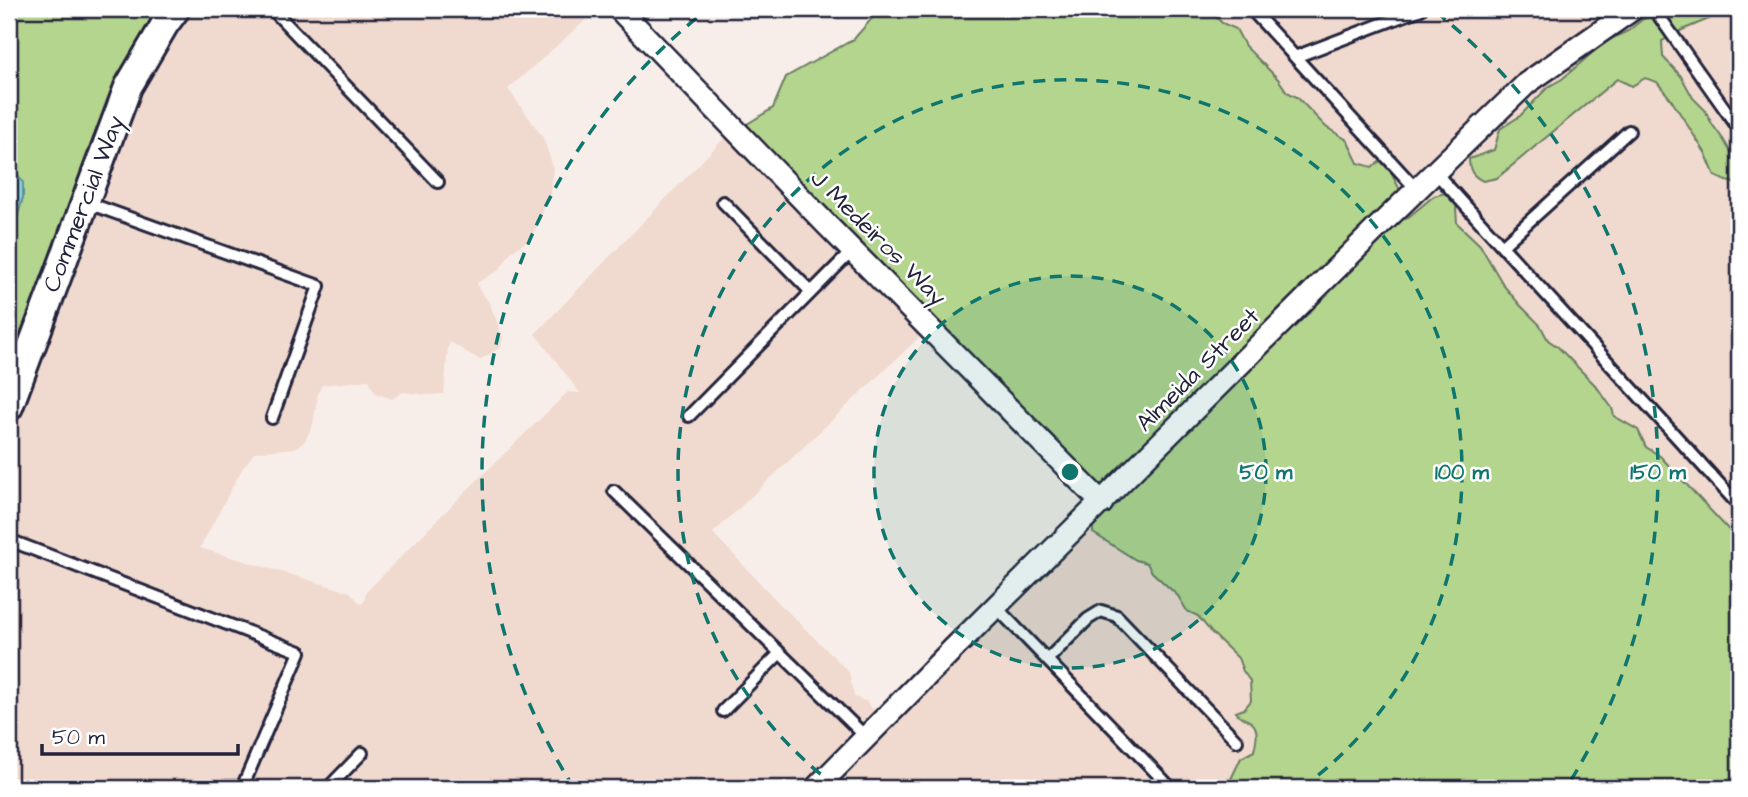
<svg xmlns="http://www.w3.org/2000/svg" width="1748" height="797" font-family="'Architects Daughter',sans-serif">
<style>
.built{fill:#f0d9ce}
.green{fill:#b4d58e;stroke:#6b7c64;stroke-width:2}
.water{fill:#88dae0;stroke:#5f909e;stroke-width:2}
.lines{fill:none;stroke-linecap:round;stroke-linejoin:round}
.service-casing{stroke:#22223b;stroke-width:16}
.minor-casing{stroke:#22223b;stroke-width:26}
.tertiary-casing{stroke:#22223b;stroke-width:32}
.service{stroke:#fff;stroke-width:10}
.minor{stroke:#fff;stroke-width:21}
.tertiary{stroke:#fff;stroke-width:26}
.ring{fill:none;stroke:#0f766e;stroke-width:3.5;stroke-dasharray:12 9}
.labels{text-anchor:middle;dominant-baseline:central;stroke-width:5;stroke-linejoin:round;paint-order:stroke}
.street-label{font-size:24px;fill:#22223b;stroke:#fff}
.centre{fill:#0f766e;stroke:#fff;stroke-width:3.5}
.ring-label{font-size:21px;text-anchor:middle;font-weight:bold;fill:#0f766e;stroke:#fff;stroke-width:5;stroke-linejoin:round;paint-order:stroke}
</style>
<rect width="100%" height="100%" fill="#f8eee9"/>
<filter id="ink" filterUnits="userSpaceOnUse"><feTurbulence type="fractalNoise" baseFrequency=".0143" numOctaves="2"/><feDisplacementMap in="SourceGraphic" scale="14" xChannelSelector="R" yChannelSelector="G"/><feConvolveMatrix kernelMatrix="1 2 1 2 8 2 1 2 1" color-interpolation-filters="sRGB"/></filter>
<g filter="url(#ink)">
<path class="built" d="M174 9H598L508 89 543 137 553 167 551 194 546 201 541 218 530 239 511 252 499 270 477 283 479 289 490 304 503 338 501 347 480 360 450 342 448 347 444 394 428 395 403 392 392 399 375 393 369 380 322 385 318 393 313 425 304 442 295 448 255 452 242 469 200 548 350 592 361 604 364 602 366 592 467 490 568 392 580 393 535 334 734 128 930 327 713 533 778 602 849 672 854 697 866 701 876 713 1085 525 1093 527V533L1136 560 1147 563 1152 572 1178 596 1187 611 1198 616 1211 632 1238 658 1243 671 1250 681 1251 701 1244 709 1236 712 1238 716 1252 723 1257 732 1254 751 1241 758 1231 779 1220 788H9V402Z
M1209 9H1667L1643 19 1628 31 1605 42 1562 79 1548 87 1520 116 1500 129 1494 150 1469 159 1497 178 1617 79 1645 78 1657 82 1670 98 1706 154 1715 176 1726 181 1739 184V541L1660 456 1646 447 1638 430 1614 416 1612 408 1596 386 1558 347 1548 340 1540 325 1520 305 1504 286 1480 245 1457 223 1456 208 1434 196 1406 219H1398L1383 159 1372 167 1358 164 1347 140 1326 127 1297 97 1287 93 1278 79 1245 46 1236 29 1222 23Z
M1733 9H1739V166L1723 139 1712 124 1705 110 1693 98 1681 76 1663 58 1662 41 1682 30Z"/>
<path class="green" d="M9 9H174L9 402V257L16 221 23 197V183L12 168 9 166Z
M880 9H1208L1222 23 1236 29 1245 46 1278 79 1287 92 1297 97 1326 127 1347 140 1358 163 1372 167 1384 159 1404 198 1398 219H1406L1434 196 1445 193 1460 201 1456 208 1457 223 1480 245 1504 286 1520 305 1540 325 1548 340 1558 347 1596 386 1612 408 1614 416 1638 430 1646 447 1660 456 1739 541V788H1220L1231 779 1241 758 1254 751C1256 741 1260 729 1251 722 1245 718 1240 718 1236 712L1244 709 1251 701 1250 681 1243 671 1238 658 1211 632 1198 616 1187 611 1178 596 1152 572 1147 563 1136 560 1093 533V527L1085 525 1096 505 736 131 773 108 786 77 854 39Z
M1667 9H1733L1682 30 1662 41 1663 57 1681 76 1693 98 1705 110 1712 124 1723 139 1739 166V184L1726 181 1715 176 1706 154 1670 98 1657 82 1645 78 1632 86 1617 79 1497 178 1483 181C1473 176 1469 171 1469 159L1494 150 1500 129 1520 116 1548 87 1562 79 1605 42 1628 31 1643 19Z"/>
<path class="water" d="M9 166 12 167 23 183V197L16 221 9 257Z"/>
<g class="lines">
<defs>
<path id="service" d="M272 9 438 182
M1251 9 1295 57
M1654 9 1739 129
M1435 172 1502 246 1629 131
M1417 190 1295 57 1421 9
M85 202 319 286 272 418
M723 202 811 292
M1502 246 1735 501 1739 504
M689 416 853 250
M614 491 866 737
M9 540 300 652 242 788
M996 607 1171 788
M1047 660 1088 619 1101 611 1117 616 1237 741
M723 711 780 653
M328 788 362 753"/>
<path id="minor" d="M619 9 826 224 1102 503
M816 788 953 649 1379 226 1527 83 1633 9"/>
<path id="tertiary" d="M9 407 128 87 165 24 176 9"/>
</defs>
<use href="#service" class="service-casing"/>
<use href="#minor" class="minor-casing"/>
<use href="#tertiary" class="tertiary-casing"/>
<use href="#service" class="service"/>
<use href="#minor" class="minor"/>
<use href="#tertiary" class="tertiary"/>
</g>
</g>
<circle cx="1070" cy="472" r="196" fill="#0f766e" fill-opacity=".12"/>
<g class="ring">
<circle cx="1070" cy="472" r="196"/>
<path d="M837 787A392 392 0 1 1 1303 787"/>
<path d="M574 788A588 588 0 0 1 704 12M1436 12A588 588 0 0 1 1566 788"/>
</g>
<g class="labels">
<g class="street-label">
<text transform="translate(84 204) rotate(-69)">Commercial Way</text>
<text transform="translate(878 238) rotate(45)">J Medeiros Way</text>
<text transform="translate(1198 370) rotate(-45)">Almeida Street</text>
</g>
</g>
<circle cx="1070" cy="472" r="10" class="centre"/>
<g class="ring-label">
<text x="1266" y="479">50 m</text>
<text x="1462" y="479">100 m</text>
<text x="1658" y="479">150 m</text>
</g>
<rect width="1748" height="797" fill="none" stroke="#fff" stroke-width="35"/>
<rect x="18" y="18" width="1713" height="762" fill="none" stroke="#22223b" stroke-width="2.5" filter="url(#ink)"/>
<path d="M42 744v10h196v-10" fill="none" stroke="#22223b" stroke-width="3.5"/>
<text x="52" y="744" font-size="21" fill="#22223b" stroke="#ffffff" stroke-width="5" paint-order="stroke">50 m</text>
</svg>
